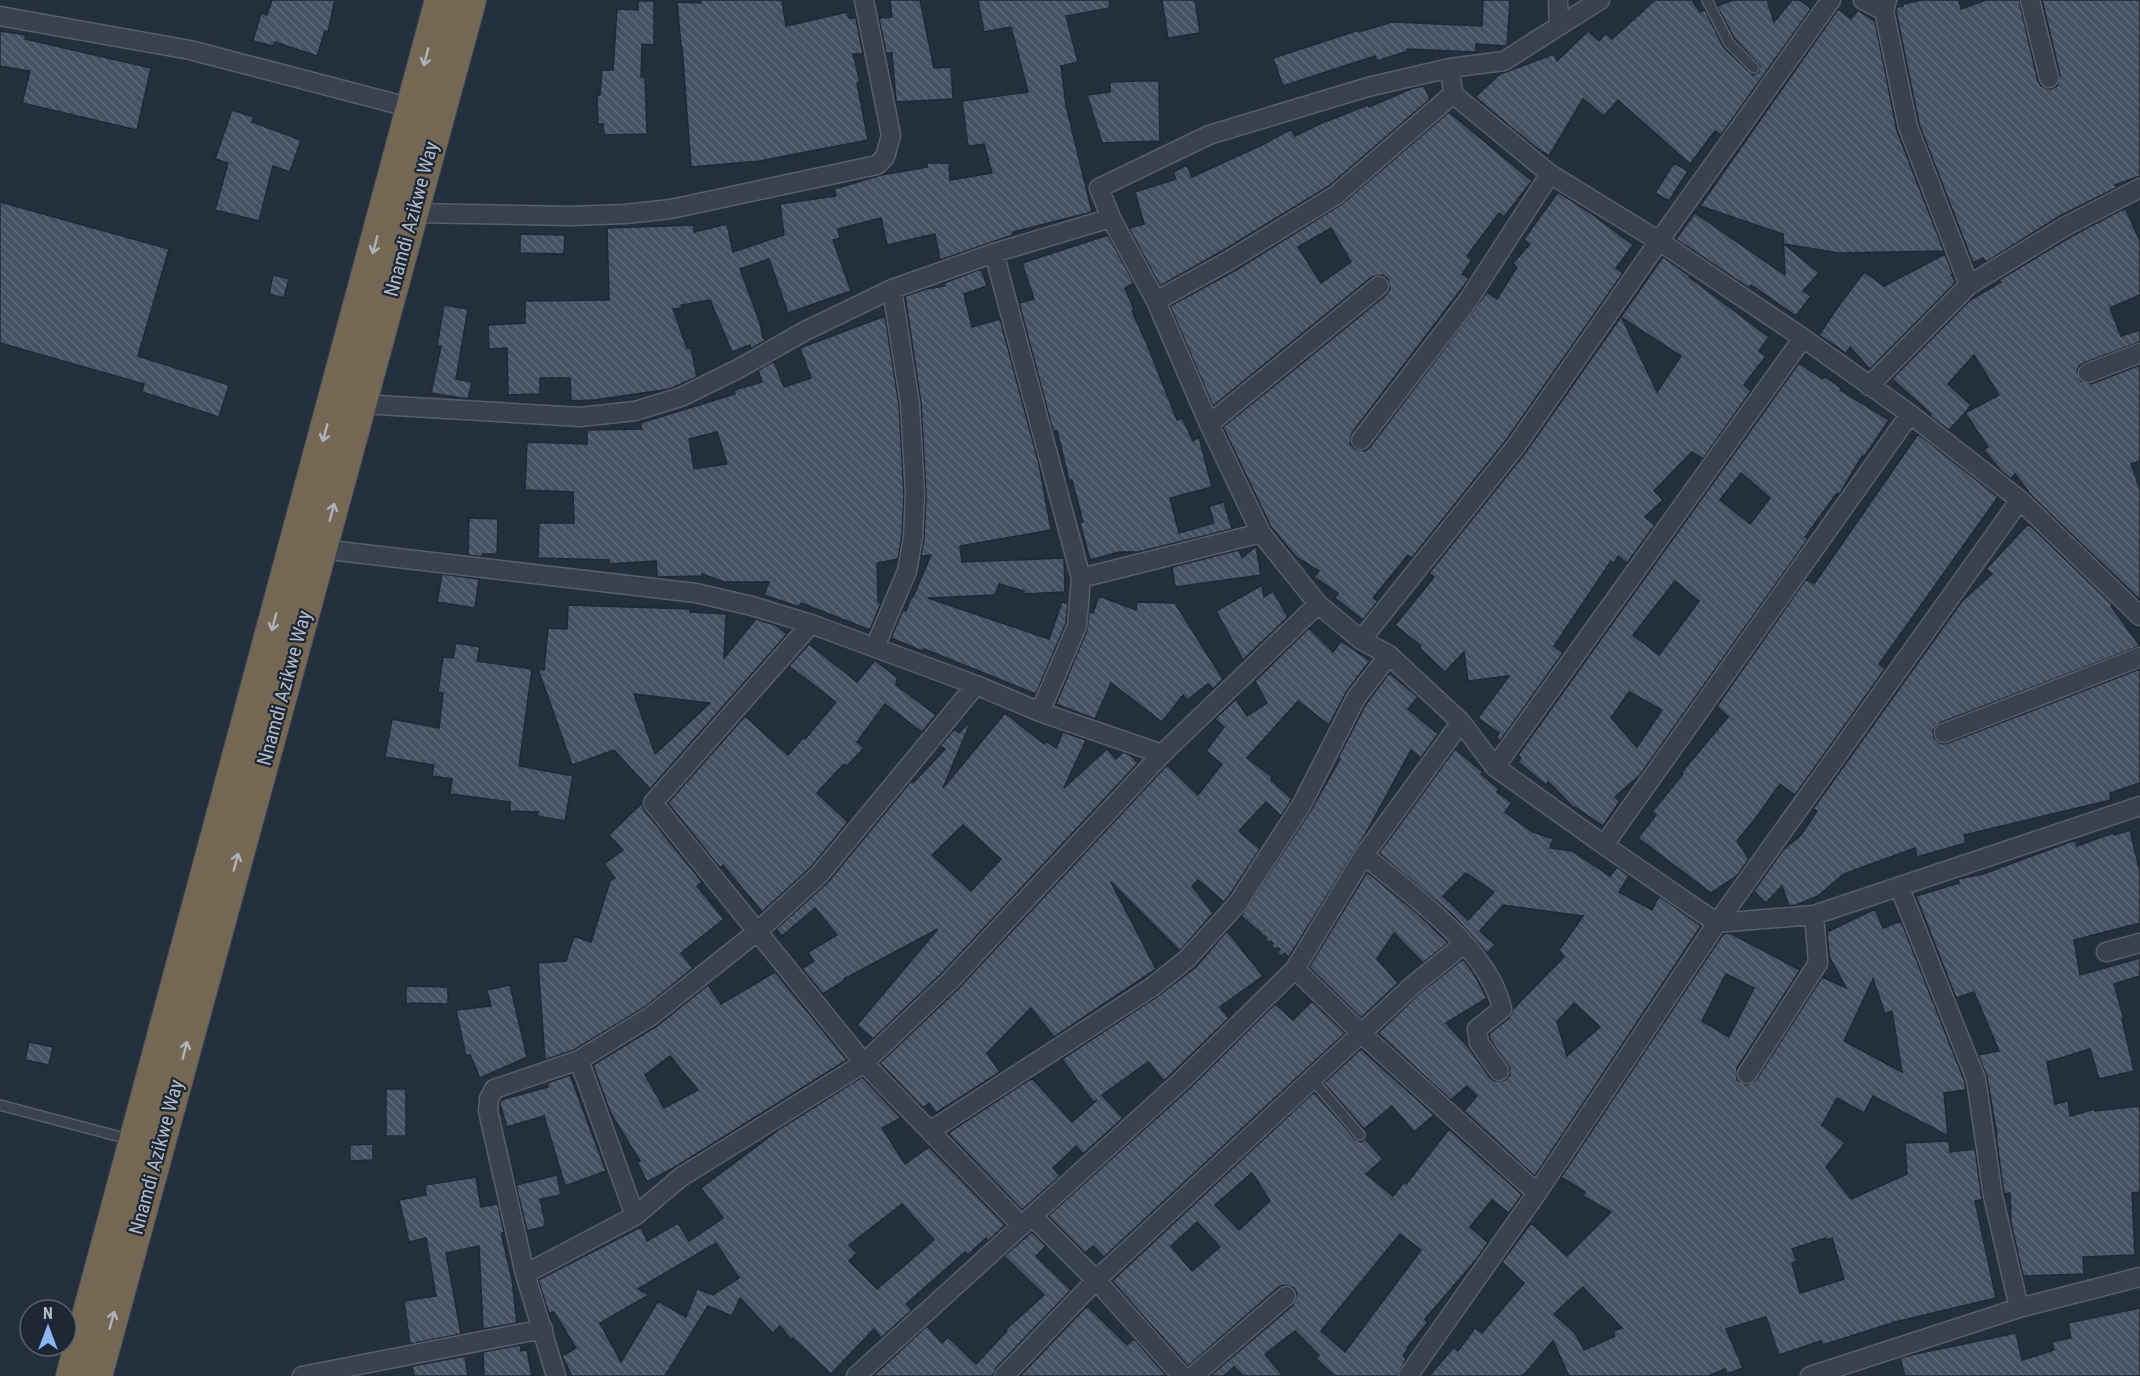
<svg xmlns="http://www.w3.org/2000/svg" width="2140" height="1376" font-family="'Roboto Condensed',sans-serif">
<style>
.building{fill:url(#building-back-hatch);stroke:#1f2835;stroke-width:1.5;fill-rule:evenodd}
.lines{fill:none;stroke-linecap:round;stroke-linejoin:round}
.lane-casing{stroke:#565f6c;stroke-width:12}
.street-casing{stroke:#565f6c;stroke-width:21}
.highway-casing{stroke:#434c59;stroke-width:34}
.path{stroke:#44595c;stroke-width:4;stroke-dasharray:4.5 4.5;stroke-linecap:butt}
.lane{stroke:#38414e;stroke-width:9}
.street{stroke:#38414e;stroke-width:18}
.highway{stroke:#746855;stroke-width:32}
.oneway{stroke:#aeb4bd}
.labels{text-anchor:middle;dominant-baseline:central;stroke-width:4.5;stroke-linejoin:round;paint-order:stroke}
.street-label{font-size:20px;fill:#b4bcc9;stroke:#1d2633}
</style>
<defs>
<pattern id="building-back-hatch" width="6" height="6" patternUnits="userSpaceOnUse" patternTransform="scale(1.5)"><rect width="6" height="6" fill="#455162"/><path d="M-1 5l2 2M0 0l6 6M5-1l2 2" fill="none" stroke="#5d6877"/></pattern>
</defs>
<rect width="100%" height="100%" fill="#242f3e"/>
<path class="building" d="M272 0H335L328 32 325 31 317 56 275 42 273 46 253 41 261 13 267 15Z
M701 0H782L786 26 847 12 849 18H856L863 54H853L860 82 857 83 868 140 760 161 691 167 682 47 681 46 677 2 701 3Z
M890 0H920L934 68 951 67 953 99 896 102 892 53H886L879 18 892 17Z
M978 0H1109L1110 8 1066 16 1078 62 1061 66 1066 105 1092 212 1013 232V235L940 260 935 234 887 245 881 218 838 229 840 238 833 240 851 291 788 313 769 259 740 269 760 323 763 338 766 340 751 349 750 345 732 352 710 300 681 305 682 308 673 309 687 348H691L697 377 670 389 594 400 571 401 570 378H540V394L508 395 507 348 489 349 488 325 525 323V301L609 300 607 228 694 225V232L727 224 733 252 784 235 780 204 836 196 834 189 881 175 927 167V163H949L950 180 992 173 984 144 968 146 962 101 1028 92 1011 27 984 32Z
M1162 0H1195L1200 33 1168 38Z
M1483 0H1510L1507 46 1476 44V52L1407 49 1408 51 1377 61 1375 56 1283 86 1273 58 1359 30V32L1392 22 1482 26Z
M1655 0H1692L1700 12 1705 10 1724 48 1753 75 1759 72 1760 66 1735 39 1717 6 1733 0H1767L1774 22 1792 0H1800L1811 9 1721 135 1715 131 1690 164 1618 100 1604 116 1583 99 1549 156 1535 147 1475 97 1500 74 1554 54 1557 61 1588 31 1599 41 1606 33 1612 39Z
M1922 0H1959L1961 9 1986 0H2019L2038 81 2041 86 2051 89 2057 86 2060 75 2042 0H2140V176L2115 185 2116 188 2060 216 1986 262 1983 258 1973 263 1919 124 1896 11 1897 7 1903 6V4Z
M638 1H654V45L642 44 641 77H645L647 134 604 135 603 124H598L597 96 600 95 602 70H613L617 9 638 10Z
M1838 9 1851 19 1858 10 1875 21 1897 131 1944 251 1839 253 1784 244 1819 273 1803 291 1811 296 1796 316 1751 285 1749 288 1676 239 1695 213 1785 275 1783 234 1700 206Z
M0 31 26 35 25 39 151 68 137 130 22 103 30 71 0 66Z
M1137 81H1159L1160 141 1102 143 1087 95 1110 92V82Z
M1424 86 1430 99 1329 186 1224 250 1160 286 1129 228 1144 224 1135 192 1176 179 1173 172 1187 165 1192 177 1266 143 1291 129 1295 136 1328 120V121L1368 105 1369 107 1413 88Z
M232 110 254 117 252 122 301 140 290 172 273 166 259 221 215 210 228 163 215 159Z
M1449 112 1532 181 1504 217 1499 213 1467 256 1472 260 1462 274 1469 279 1352 433 1350 444 1355 449 1365 451 1370 447 1487 292 1497 299 1517 267 1513 263 1530 244 1524 239 1558 192 1589 212 1633 245 1616 268 1623 273 1507 439 1412 558 1408 555 1373 598 1378 601 1363 620 1335 598 1338 593 1314 577 1319 571 1296 557 1271 527 1223 427 1386 295 1390 289 1388 279 1382 275 1372 277 1213 406 1170 306 1236 270 1342 204ZM1331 228 1351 262 1321 283 1298 247Z
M1674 163 1688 171 1669 201 1655 193Z
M0 202 169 249 138 356 229 385 219 417 142 392 144 384 0 343Z
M2125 208 2140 241V295L2110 308 2121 336 2140 330V342L2084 363 2079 366 2077 372 2081 381 2091 384 2140 365V461L2131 464 2140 489V600L2031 495 2015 474 2011 479 2001 471 1984 450 1988 447 1965 413 1949 430 1930 416 1931 414 1892 379 1970 300 2001 282 1999 280 2072 236ZM1974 355 1999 395 1965 413 1971 405 1948 384Z
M520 234 565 235 564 254 520 253Z
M1108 235 1134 283 1125 288 1134 310 1132 311 1147 344 1177 420 1182 418 1193 441 1199 437 1212 487 1170 498 1179 533 1214 523 1209 506 1224 502 1232 529 1138 552H1119L1090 560 1080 523 1083 522 1072 480H1069L1057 431H1053L1019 303 1034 299 1022 263Z
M1945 254 1953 274 1951 275 1956 282 1870 369 1850 347 1846 353 1819 335 1835 311 1864 272 1884 286Z
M1663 257 1690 276 1689 277 1769 337 1759 351 1766 356 1744 385 1751 391 1703 459 1692 452 1654 491 1663 500 1645 517 1655 525 1627 563 1618 556 1614 563 1611 561 1554 646 1563 653 1500 741 1496 738 1499 733 1478 718 1509 676 1468 681 1464 652 1445 672 1420 648 1421 646 1395 625 1434 577 1429 573 1525 453ZM1622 318 1681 356 1657 392Z
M981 269 987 286 964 294 972 327 1000 319 1039 464 1051 530 960 546 962 562 1064 558 1065 592 1024 594V591L999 584 995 595 928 598 1049 639 1062 602 1068 604 1066 623 1036 694 924 649 922 651 891 638 903 610 906 611 911 597H913L931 555 921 556 924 538 926 495 921 403 905 296 926 289 945 286 944 283Z
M273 275 289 279 284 298 269 294Z
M444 305 468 309 456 379 472 382 468 399 431 393 441 346H437Z
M885 316 899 405 904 494 902 536 898 559 877 563 878 602 881 603 870 630 801 603 799 607 764 595 769 582H724L702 574 701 576 657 577 656 561 609 564V560L538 558 539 523H574L573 492 525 490 527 442 587 444V430L642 429 640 423 735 394 734 390 762 382 758 370 774 361 784 387 811 378 800 348ZM717 432 727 464 694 469 689 439Z
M1799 363 1822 379 1824 376 1841 388 1840 390 1889 420 1864 457 1862 456 1839 495 1837 493 1805 537 1808 539 1640 775 1615 797 1620 801 1603 826 1575 807 1574 808 1548 782 1546 785 1518 762 1521 758 1518 755ZM1741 473 1770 498 1750 524 1720 500ZM1675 581 1699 601 1659 655 1633 635ZM1629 692 1662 710 1637 747 1611 718Z
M1918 434 1998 497 1879 664 1885 669 1795 795 1780 784 1755 819 1737 841 1749 859 1737 876 1711 893 1638 838 1656 815 1652 812 1683 774 1681 773 1728 717 1717 706 1806 579 1814 584Z
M469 518 498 519 497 554H482V557L468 555Z
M2028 524 2113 605 2111 606 2140 646 1940 723 1933 731 1934 738 1942 744 1948 743 2140 669V783L2110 793 2111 800 1964 835 1966 843 1917 857 1915 848 1844 874 1818 896 1796 905 1789 906 1782 886 1766 903 1754 891 1782 851 1801 835 1817 811 1813 809 1962 601 1992 574 1986 569Z
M1256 546 1261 575 1175 587 1172 567 1239 550 1242 558Z
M442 574 479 579 475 608 437 602Z
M1262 585 1264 597 1273 591 1288 617 1243 660 1216 611Z
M1099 596 1136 610 1137 602 1175 603 1223 679 1213 689 1208 684 1187 700 1183 695 1162 722 1111 683 1095 719 1056 704 1087 630 1089 612 1093 613Z
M568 605 690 609V612L726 614 724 658 756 619 775 625 787 634 650 789 614 750 572 765 538 669 544 670 548 628 567 629ZM634 694 710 703 655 754Z
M1309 628 1333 652 1341 641 1370 661 1347 691 1329 725 1298 701 1247 758 1272 777 1271 780 1292 799 1281 816 1266 802 1239 831 1260 849 1229 896 1224 902 1198 880 1192 886 1213 913 1180 951 1111 882 1156 969 1054 1037 1031 1008 987 1053 1000 1072 936 1113 929 1103 923 1108 880 1063 958 989 1167 765 1198 795 1222 764 1206 751 1224 727 1215 719 1236 699 1247 716 1267 703 1255 681Z
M456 643 480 647 477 661 532 669 519 766 573 776 565 821 537 816 538 812 510 811V802L450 794 452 779 432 776 434 765 385 757 392 719 439 728 443 693 438 692 443 657 453 658Z
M809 644 857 682 875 660 897 678 896 685 936 715 922 732 885 704 857 742 864 748 847 766 844 764 817 793 848 822 811 867 762 912 723 865 720 868 668 803 745 716 788 755 803 738 805 739 836 702 789 666Z
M1389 673 1418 697 1408 709 1438 734 1421 758 1411 750 1366 833 1289 957 1241 916 1311 810 1340 759 1338 758 1366 704Z
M1005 713 1044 744 1046 741 1056 748 1063 732 1086 740 1064 788 1107 749 1116 759 1123 752 1131 755 1138 763 942 973 873 1039 857 1025 938 929 844 979 845 980 823 994 802 969 814 961 808 952 837 935 815 908 782 936 776 929 828 882 907 786 911 781 913 783 945 749 940 746 954 729 959 733 967 724 969 726 943 788ZM963 825 1001 859 971 891 932 855Z
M1455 749 1483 772 1481 774 1499 789 1497 792 1512 803 1505 812 1531 831 1553 839 1550 848 1572 851 1610 876 1617 867 1629 876 1619 892 1652 910 1659 896 1701 926 1535 1176 1464 1111 1477 1096 1467 1086 1451 1100 1378 1033 1419 994 1463 959 1472 971 1487 998 1446 1023 1469 1048 1490 1078 1495 1081 1505 1080 1509 1076 1510 1069 1490 1039 1489 1034 1509 1018 1513 1009 1564 957 1559 950 1583 916 1503 905 1480 931 1495 945 1487 953 1453 915 1379 853ZM1466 873 1494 892 1468 920 1443 896ZM1574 1003 1600 1027 1567 1056 1557 1022Z
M642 803 644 810 702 882 697 886 724 919 681 953 693 968 645 1007 574 1050 545 1060 538 963 566 961 574 936 591 942 610 881 615 878 604 864 623 850 609 835Z
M2130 830 2140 872V923L2074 940 2080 975 2140 958V976L2114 984 2124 1019H2122L2134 1071 2099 1079 2090 1049 2047 1062 2055 1104 2068 1101 2070 1116 2095 1109V1111L2140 1106V1192L2132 1193 2135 1255 2083 1257 2084 1274 2023 1276 2011 1223 2010 1193 2004 1194 1996 1135H1997L1987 1077 1978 1055 1999 1051 1974 992 1956 998 1916 896 1959 883 1958 879 1983 874 2075 840 2077 846 2113 833 2114 835Z
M1367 872 1417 913 1448 943 1423 963 1394 933 1377 959 1398 983 1361 1018 1309 967Z
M1875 909 1883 928 1901 921 1965 1082 1966 1090 1944 1093 1948 1136 1873 1096 1864 1113 1837 1098 1822 1125 1845 1143 1826 1167 1851 1199 1907 1174 1905 1143 1949 1141 1950 1152 1975 1149 1982 1200 1975 1201 1996 1298 1895 1322 1823 1345 1821 1341 1779 1355 1766 1317 1726 1329 1743 1368 1727 1374 1725 1369 1708 1376H1569L1553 1341 1523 1376H1429L1454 1347 1458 1351 1475 1328 1482 1333 1524 1283 1502 1262 1531 1223 1567 1256 1611 1212 1583 1196 1585 1192 1561 1177 1723 934 1730 933 1800 970 1737 1068V1080L1747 1085 1756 1080 1822 977 1846 988 1829 956 1827 932ZM1726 974 1754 988 1729 1037 1702 1021ZM1873 979 1885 1014 1892 1011 1902 1072 1844 1041ZM1826 1238 1827 1240 1832 1238 1844 1279 1800 1293 1792 1263 1797 1261 1792 1249ZM1583 1287 1622 1328 1613 1331 1615 1336 1584 1350 1575 1333 1554 1314Z
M1227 931 1263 976 1220 1007 1229 1018 1164 1081 1148 1062 1102 1095 1123 1118 1083 1154 1076 1146 1053 1168 1060 1176 1022 1210 948 1133 1032 1078 1072 1122 1097 1100 1093 1102 1062 1059 1158 996 1196 967Z
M775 972 847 1060 677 1166 647 1182 637 1162 640 1161 610 1112 593 1065 657 1026 708 985 721 1004ZM670 1056 698 1090 664 1108 645 1075Z
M510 985 527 1057 480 1078 470 1055 466 1056 456 1010 491 1006 487 990Z
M406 986 448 987V1004L406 1003Z
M1312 1001 1345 1033 1104 1257 1093 1246 1085 1253 1048 1216 1191 1087 1275 1004 1293 1020Z
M29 1042 53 1047 49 1065 25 1060Z
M1361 1049 1434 1115 1414 1132 1392 1106 1364 1129 1324 1083Z
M570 1075 606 1171 565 1186 544 1116 507 1127 500 1104 501 1100 548 1087 547 1083Z
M862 1077 901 1118 882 1128 905 1164 929 1147 1005 1225 988 1241 986 1238 968 1255 965 1252 906 1304 912 1310 881 1338 874 1329 831 1374 793 1338 791 1340 780 1326 773 1333 740 1298 732 1316 708 1306 665 1376H572L562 1356 576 1348 554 1312 549 1314 538 1280 641 1227 647 1241 678 1223 689 1241 723 1218 701 1188 781 1128ZM902 1204 934 1240 877 1289 849 1261 857 1253 849 1245ZM716 1243 739 1278 713 1295 697 1289 686 1317 658 1301 621 1362 600 1323 649 1295 638 1289Z
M386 1089H406V1136H386Z
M1314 1092 1355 1139 1361 1142 1365 1139 1383 1159 1366 1174 1393 1196 1404 1182 1406 1184 1449 1129 1522 1195 1509 1213 1492 1200 1470 1227 1488 1243 1476 1260 1425 1319 1428 1322 1407 1348 1408 1349 1403 1356 1406 1359 1397 1376H1335L1316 1359 1319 1355 1295 1331 1265 1354 1283 1376H1243L1234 1367 1224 1376H1210L1293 1305 1297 1294 1294 1288 1284 1285 1279 1287 1188 1366 1112 1281ZM1252 1173 1270 1201 1239 1230 1215 1205ZM1197 1222 1220 1247 1192 1271 1171 1246ZM1400 1234 1421 1250 1345 1352 1321 1331Z
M373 1144V1160L350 1161V1145Z
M557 1175 561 1195 540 1199 546 1226 527 1231 516 1185Z
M476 1177 481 1207 498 1204 504 1232 502 1233V1237L512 1279 517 1323 483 1329 479 1246 446 1253 461 1334 410 1344 404 1301 436 1296 426 1238 409 1242 399 1200 426 1195 425 1185Z
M1032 1232 1046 1246 1036 1256 1071 1290 996 1368 993 1376H873L927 1326 942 1343 948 1337 976 1364 1007 1331 1005 1330 1044 1295 1004 1256Z
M1087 1306 1127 1345 1134 1339 1167 1376H1020Z
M2140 1308V1376H1905L1900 1358 1911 1355 2016 1333 2022 1360 2054 1350 2052 1342 2071 1338 2068 1323Z
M520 1345 521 1351 527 1350 532 1376H484L483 1352Z
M465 1356 468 1376H414L412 1366Z"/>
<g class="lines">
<defs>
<path id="lane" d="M1707 0 1729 43 1754 68
M1312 1079 1360 1135
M0 1105 132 1140"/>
<path id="street" d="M1558 0 1559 26
M1600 0 1504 61 1450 68 1368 87 1209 135 1099 188 1111 218 1156 301 1209 424 1261 533 1318 604 1361 640 1389 655 1461 722 1495 767 1604 845 1717 923 1814 915 2140 806
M1863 0 1884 11
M1887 0 1884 11 1908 127 1969 285
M2030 0 2049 78
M0 16 190 50 412 108
M1450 68 1453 94 1550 174 1659 241 1803 338 1910 414 2020 500 2140 616
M405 211 413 213 571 216 625 214 671 209 877 165 885 157 891 135 864 0
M994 253 1081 578 1077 626 1040 712
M1156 301 1230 260 1336 195 1453 94
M2088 373 2140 353
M1869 386 1969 285 2066 226 2140 188
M361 404 580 417 635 411 681 397 738 369 805 331 892 289 994 253 1111 218
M1209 424 1379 286
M1361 440 1467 302 1550 174
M321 549 696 593 752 606 811 624 976 685 1040 712 1162 754
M1081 578 1261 533
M811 624 653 803 864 1063 1022 1226
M1361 640 1516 446 1659 241 1831 0
M875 647 907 571 913 537 915 494 910 404 892 289
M1944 733 2140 657
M1495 767 1803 338
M1604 845 1910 414
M1364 855C1409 893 1490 949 1502 1009L1477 1029 1479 1043 1499 1071
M1899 886 1976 1079 1993 1196 2019 1308
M2106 952 2140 943
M1295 969 1362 1034 1537 1193
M579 1060 635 1216
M1747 1074 1818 963 1814 915
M930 1131 1152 987 1187 959 1238 903 1256 875 1302 804 1356 698 1389 655
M1032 1216 1096 1280 1182 1376
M525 1274 635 1216 681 1177 864 1063 950 981 1162 754 1318 604
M302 1376 543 1329
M556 1376 525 1274 488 1111 489 1099 494 1089 579 1060 651 1016 758 931 819 875 976 685
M856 1376 1183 1079 1295 969 1364 855 1461 722
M1004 1376 1096 1280 1412 986 1464 944
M1193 1376 1286 1296
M1408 1376 1537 1193 1717 923 2020 500
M1810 1376 2019 1308 2140 1277"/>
<path id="highway" d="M72 1376 441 0
M96 1376 470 0"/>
</defs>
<use href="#lane" class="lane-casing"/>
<use href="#street" class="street-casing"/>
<use href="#highway" class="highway-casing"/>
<path class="path" d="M1250 917 1283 954"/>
<use href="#lane" class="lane"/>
<use href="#street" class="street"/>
<use href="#highway" class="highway"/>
</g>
<defs><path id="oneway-shaft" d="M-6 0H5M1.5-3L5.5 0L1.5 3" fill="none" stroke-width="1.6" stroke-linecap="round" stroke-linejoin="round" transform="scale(1.5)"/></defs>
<g class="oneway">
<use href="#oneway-shaft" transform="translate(426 57) rotate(105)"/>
<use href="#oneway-shaft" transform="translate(375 245) rotate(105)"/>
<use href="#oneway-shaft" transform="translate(325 433) rotate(105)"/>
<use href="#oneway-shaft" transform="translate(332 512) rotate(-75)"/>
<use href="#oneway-shaft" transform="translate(274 622) rotate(105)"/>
<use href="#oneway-shaft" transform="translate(236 862) rotate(-75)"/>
<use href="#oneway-shaft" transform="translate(185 1050) rotate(-75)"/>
<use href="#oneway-shaft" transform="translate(112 1320) rotate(-75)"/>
</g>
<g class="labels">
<g class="street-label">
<text transform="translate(411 219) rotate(-75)">Nnamdi Azikwe Way</text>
<text transform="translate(284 688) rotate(-75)">Nnamdi Azikwe Way</text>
<text transform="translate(156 1157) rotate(-75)">Nnamdi Azikwe Way</text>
</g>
</g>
<g transform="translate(48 1328)"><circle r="28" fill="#1d2633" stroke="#59626f" stroke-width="1.5"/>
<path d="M0-4.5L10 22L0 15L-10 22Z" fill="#8ab4f8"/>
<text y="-9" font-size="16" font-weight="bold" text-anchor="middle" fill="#b4bcc9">N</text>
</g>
</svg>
